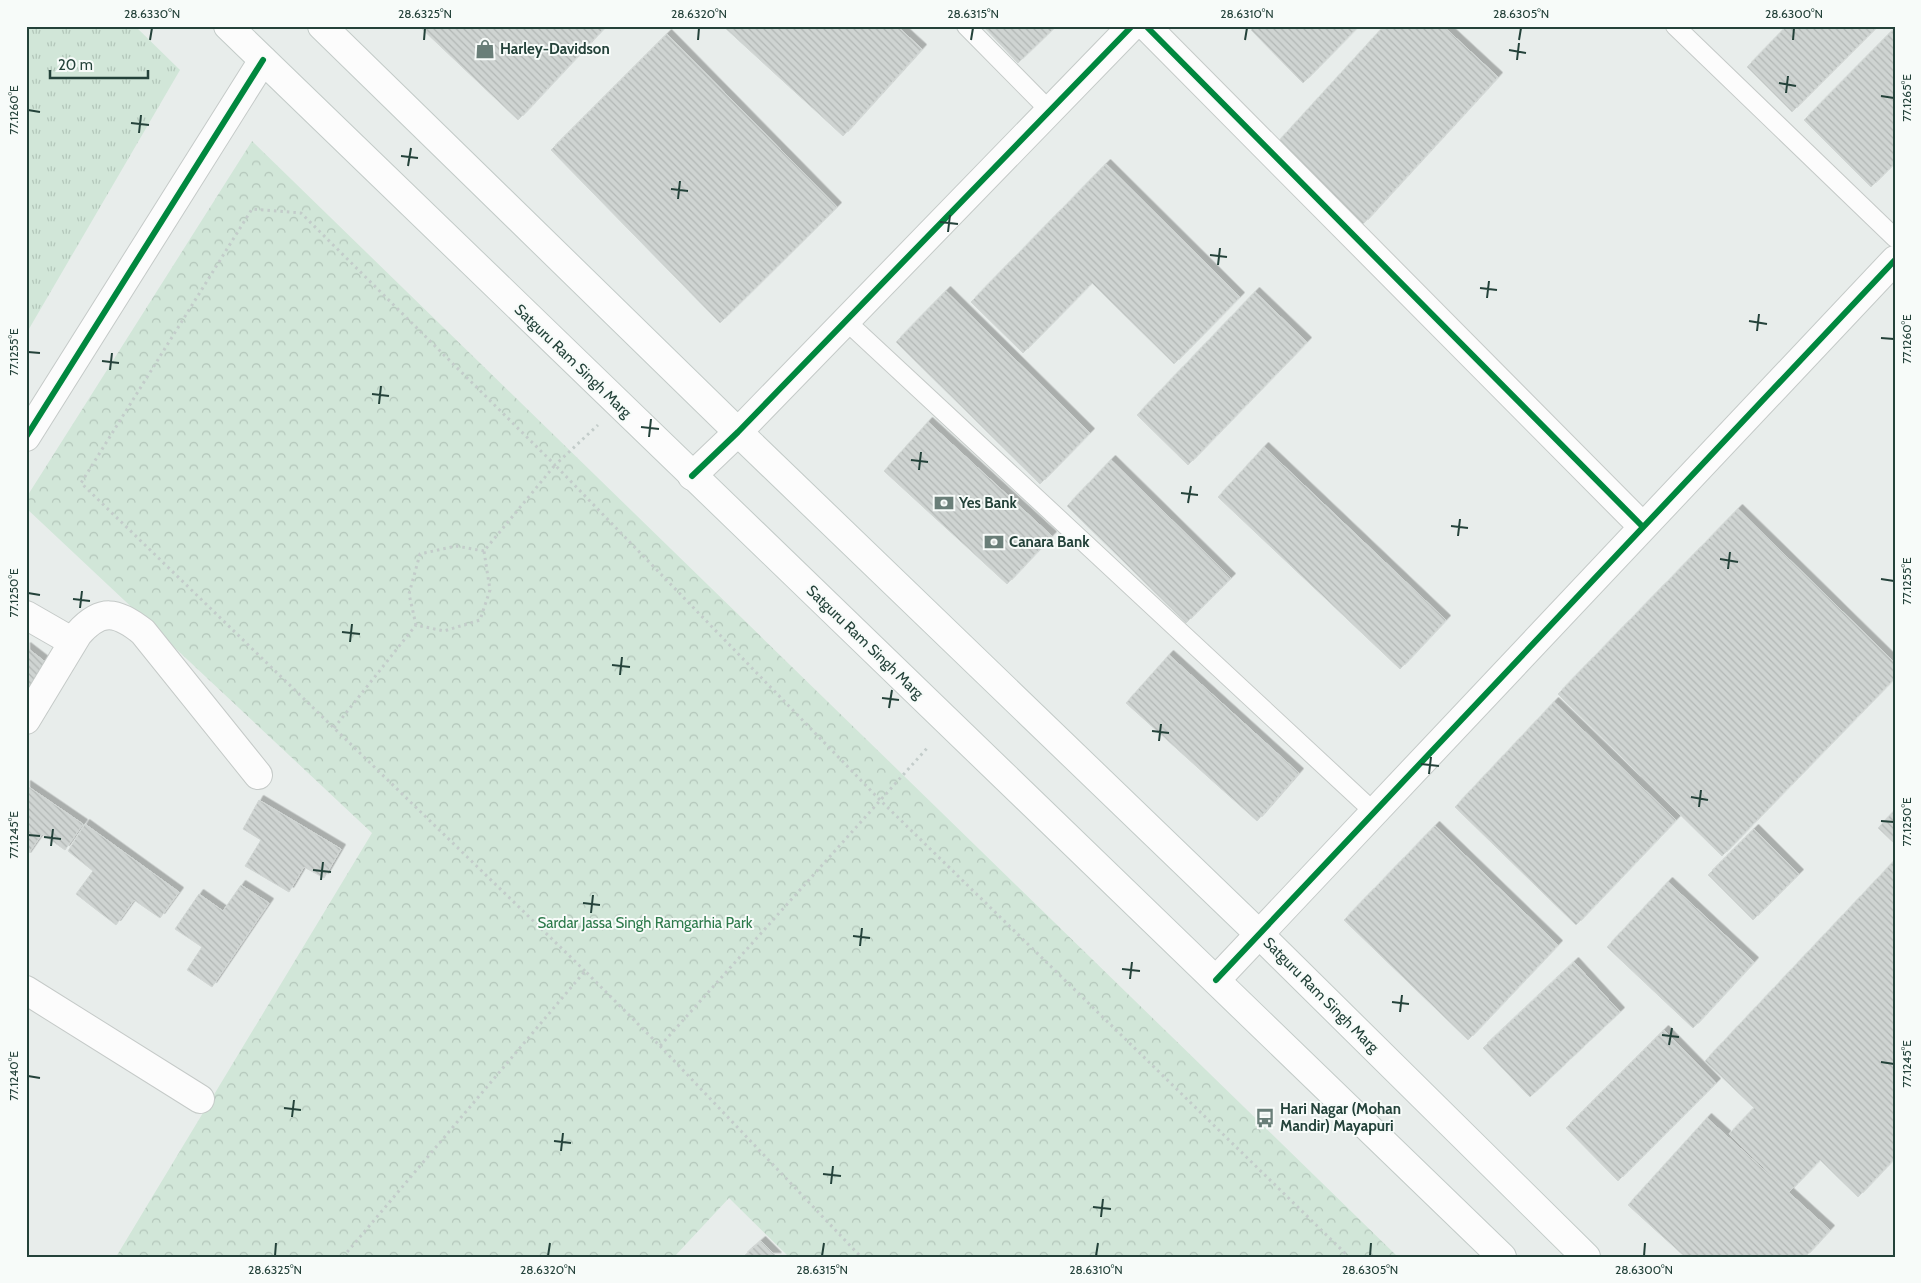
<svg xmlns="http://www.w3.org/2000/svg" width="1921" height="1283" font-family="Cabin,sans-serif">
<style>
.grass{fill:url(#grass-tufts)}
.forest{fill:url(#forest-crowns)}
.building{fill:url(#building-back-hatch);stroke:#d1d6d4;filter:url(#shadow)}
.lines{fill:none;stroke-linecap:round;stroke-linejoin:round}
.service-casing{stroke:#c5cac8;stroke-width:20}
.minor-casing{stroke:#c5cac8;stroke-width:30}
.secondary-casing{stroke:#c3cbc8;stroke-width:30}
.path{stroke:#c3ccca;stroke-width:3;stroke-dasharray:2.5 4;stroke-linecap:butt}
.service{stroke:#fcfcfc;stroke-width:18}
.minor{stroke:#fcfcfc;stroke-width:28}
.secondary{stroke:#fcfcfc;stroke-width:28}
.cycleway-casing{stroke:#f7fbf9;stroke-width:9}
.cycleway{stroke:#00873e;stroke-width:6}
.ticks{fill:none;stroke:#24423a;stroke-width:2}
.labels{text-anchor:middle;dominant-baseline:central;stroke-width:4;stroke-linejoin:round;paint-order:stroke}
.poi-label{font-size:15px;font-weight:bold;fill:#24423a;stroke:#f7fbf9;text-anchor:start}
.street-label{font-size:15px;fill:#24423a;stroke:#f7fbf9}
.park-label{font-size:15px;fill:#2d7a4b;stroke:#f7fbf9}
.neatline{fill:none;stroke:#24423a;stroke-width:2}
.ticks-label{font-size:12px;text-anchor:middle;fill:#24423a}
</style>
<defs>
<pattern id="grass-tufts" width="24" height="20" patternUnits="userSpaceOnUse" patternTransform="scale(1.25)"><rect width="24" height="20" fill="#d1e6d8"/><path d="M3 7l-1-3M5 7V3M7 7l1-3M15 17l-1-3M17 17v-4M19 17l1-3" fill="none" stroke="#b3c6ba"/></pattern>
<pattern id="forest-crowns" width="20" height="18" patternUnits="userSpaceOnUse" patternTransform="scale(1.25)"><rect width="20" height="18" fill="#d1e6d8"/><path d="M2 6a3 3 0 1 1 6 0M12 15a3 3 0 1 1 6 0" fill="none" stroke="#b3c6ba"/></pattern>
<pattern id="building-back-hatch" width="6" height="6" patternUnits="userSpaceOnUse" patternTransform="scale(1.25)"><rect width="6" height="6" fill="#cfd4d2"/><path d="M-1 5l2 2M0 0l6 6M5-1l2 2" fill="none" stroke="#b2b7b5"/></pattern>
<filter id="shadow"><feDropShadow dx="4.5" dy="-4.5" stdDeviation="0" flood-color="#0004"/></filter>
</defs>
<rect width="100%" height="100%" fill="#e8edeb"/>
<path class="grass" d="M26 26H135L180 70 26 334Z"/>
<path class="forest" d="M252 141 1398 1257H789L729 1198 674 1257H116L372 833 26 508V498Z"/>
<path class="building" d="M419 26H606L518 120Z
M723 26H897L922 49 843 136Z
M983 26H1056L1018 63Z
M1255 26H1359L1303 83 1251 30Z
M1384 26H1443L1498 77 1363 224 1276 144Z
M1787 26H1878L1792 112 1747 67Z
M1895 28V163L1871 187 1804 120Z
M667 34 837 207 720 323 551 150Z
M1106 164 1240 297 1174 364 1092 283 1023 353 971 302Z
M946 291 1090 433 1040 484 896 342Z
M1255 292 1307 342 1188 465 1137 415Z
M928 422 1052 536 1007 584 884 471Z
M1264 447 1446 620 1400 669 1218 497Z
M1111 460 1231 578 1186 623 1067 506Z
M1738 509 1895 663V678L1722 856 1558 694Z
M26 647 48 664 29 689 26 686Z
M1169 655 1299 773 1257 821 1126 703Z
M1554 702 1676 820 1576 925 1455 807Z
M26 785 83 824 65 850 42 834 26 857Z
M259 800 341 849 324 878 304 867 289 892 245 866 261 840 243 829Z
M1895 810V844L1878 828Z
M85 824 179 892 160 918 134 900 116 925 76 894 93 871 68 851Z
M1435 826 1558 945 1468 1040 1344 920Z
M1754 829 1799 874 1753 920 1708 875Z
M1895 860V1158L1858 1197 1820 1160 1789 1192 1729 1134 1754 1108 1705 1061Z
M1668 882 1754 962 1693 1028 1607 947Z
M241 885 269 903 212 987 187 970 202 947 175 929 199 894 223 911Z
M1574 962 1620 1012 1530 1097 1483 1048Z
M1664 1030 1716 1083 1618 1181 1566 1128Z
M1707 1118 1830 1230 1805 1257H1685L1628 1205Z
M761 1241 777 1257H743Z"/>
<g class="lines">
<defs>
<path id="service" d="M966 26 1050 111
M1675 26 1895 238
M846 321 1374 812"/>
<path id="minor" d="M1146 26 1643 527
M26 437 263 60
M692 476 738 432 1132 26
M26 615 73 642
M26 720 78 634C101 608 117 611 143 632L258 775
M1216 980 1895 260
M26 990 200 1099"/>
<path id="secondary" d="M228 26 1502 1257
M322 26 738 432 1259 934 1586 1257"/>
</defs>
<use href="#service" class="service-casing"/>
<use href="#minor" class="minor-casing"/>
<use href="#secondary" class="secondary-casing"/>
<path class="path" d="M484 551 456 546 420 554 409 594 416 625 444 631 480 620 490 590 484 551 555 465 880 800 1349 1257
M334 728 416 625
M585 971 81 483 252 209 301 213 555 465 598 425
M660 1046 861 1257
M343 1257 585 971 660 1046 929 746"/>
<use href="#service" class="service"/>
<use href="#minor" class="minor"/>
<use href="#secondary" class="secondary"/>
<defs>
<path id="cycleway" d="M1146 26 1643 527
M26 437 263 60
M692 476 738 432 1132 26
M1216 980 1895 260"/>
</defs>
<use href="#cycleway" class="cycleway-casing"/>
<use href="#cycleway" class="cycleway"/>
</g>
<path class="ticks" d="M150 40 152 28M424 40 425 28M698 40 699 28M971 40 973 28M1245 40 1247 28M1519 40 1521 28M1793 40 1794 28M1509 50 1526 53M1517 60 1519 43M1779 83 1796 86M1786 93 1788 76M1881 96 1894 98M28 110 40 112M131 123 149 125M139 133 141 115M401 156 418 158M408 166 411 148M671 189 688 191M678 199 680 181M940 222 958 224M948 232 950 215M1210 255 1227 257M1218 265 1220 248M1480 288 1497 290M1487 298 1489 281M1749 321 1767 324M1757 331 1759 314M1881 338 1894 339M28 352 40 353M102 361 119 363M110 370 112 353M372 394 389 396M379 404 381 386M641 427 659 429M649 437 651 419M911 460 928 462M919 470 921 452M1181 493 1198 495M1188 503 1191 486M1451 526 1468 528M1458 536 1460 519M1720 559 1738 562M1728 569 1730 552M1881 579 1894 581M28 593 40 595M73 599 90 601M80 608 82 591M342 632 360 634M350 642 352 624M612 665 630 667M620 675 622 657M882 698 899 700M889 708 892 690M1152 731 1169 733M1159 741 1161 724M1421 764 1439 766M1429 774 1431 757M1691 797 1708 800M1699 807 1701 790M1881 821 1894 822M28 835 40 836M44 837 61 839M51 846 53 829M313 870 331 872M321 880 323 862M583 903 600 905M591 913 593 895M853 936 870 938M860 946 862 928M1122 969 1140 971M1130 979 1132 962M1392 1002 1409 1004M1400 1012 1402 995M1662 1035 1679 1037M1669 1045 1672 1028M1881 1062 1894 1064M28 1076 40 1078M284 1108 301 1110M292 1117 294 1100M554 1141 571 1143M561 1151 563 1133M823 1174 841 1176M831 1184 833 1166M1093 1207 1111 1209M1101 1217 1103 1199M275 1256 276 1243M548 1256 550 1243M822 1256 824 1243M1096 1256 1098 1243M1370 1256 1371 1243M1644 1256 1645 1243"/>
<defs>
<symbol id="shop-bare" viewBox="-9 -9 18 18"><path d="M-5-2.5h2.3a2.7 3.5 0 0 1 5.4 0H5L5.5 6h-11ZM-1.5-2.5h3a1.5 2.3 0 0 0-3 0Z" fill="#697e78" stroke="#f7fbf9" stroke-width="2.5" paint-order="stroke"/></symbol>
<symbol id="bank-bare" viewBox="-9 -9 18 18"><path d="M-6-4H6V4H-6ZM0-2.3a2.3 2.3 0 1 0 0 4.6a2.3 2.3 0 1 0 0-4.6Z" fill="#697e78" stroke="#f7fbf9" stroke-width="2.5" paint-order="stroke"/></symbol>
<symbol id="bus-bare" viewBox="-9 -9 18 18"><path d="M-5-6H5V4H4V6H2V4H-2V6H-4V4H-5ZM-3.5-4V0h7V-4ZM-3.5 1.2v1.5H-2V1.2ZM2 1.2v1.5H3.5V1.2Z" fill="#697e78" stroke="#f7fbf9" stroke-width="2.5" paint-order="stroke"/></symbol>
</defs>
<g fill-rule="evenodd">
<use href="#shop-bare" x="471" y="35" width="28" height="28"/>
<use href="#bank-bare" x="930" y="489" width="28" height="28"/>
<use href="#bank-bare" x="980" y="528" width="28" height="28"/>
<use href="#bus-bare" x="1251" y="1104" width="28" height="28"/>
</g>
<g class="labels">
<g class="poi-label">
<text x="500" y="49">Harley-Davidson</text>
<text x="959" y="503">Yes Bank</text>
<text x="1009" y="542">Canara Bank</text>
<text x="1280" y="1109">Hari Nagar (Mohan<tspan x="1280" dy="17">Mandir) Mayapuri</tspan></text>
</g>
<g class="street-label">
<text transform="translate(573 361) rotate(44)">Satguru Ram Singh Marg</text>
<text transform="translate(865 642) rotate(44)">Satguru Ram Singh Marg</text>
<text transform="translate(1321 995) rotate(45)">Satguru Ram Singh Marg</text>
</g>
<g class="park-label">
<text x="645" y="923">Sardar Jassa Singh Ramgarhia Park</text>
</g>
</g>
<rect width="1921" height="1283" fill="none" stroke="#f7fbf9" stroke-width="55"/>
<path d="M50 70v8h98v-8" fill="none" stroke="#24423a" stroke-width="2.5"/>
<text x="58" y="70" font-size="15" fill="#24423a" stroke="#f7fbf9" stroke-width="4" paint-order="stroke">20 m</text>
<rect x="28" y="28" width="1866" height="1228" class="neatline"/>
<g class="ticks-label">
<text x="152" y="18">28.6330°N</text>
<text x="425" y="18">28.6325°N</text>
<text x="699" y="18">28.6320°N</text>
<text x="973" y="18">28.6315°N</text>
<text x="1247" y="18">28.6310°N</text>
<text x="1521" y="18">28.6305°N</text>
<text x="1794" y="18">28.6300°N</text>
<text transform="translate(1907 98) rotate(-90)" y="4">77.1265°E</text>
<text transform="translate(14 110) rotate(-90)" y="4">77.1260°E</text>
<text transform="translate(1907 339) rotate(-90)" y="4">77.1260°E</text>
<text transform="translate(14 352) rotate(-90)" y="4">77.1255°E</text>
<text transform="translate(1907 581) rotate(-90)" y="4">77.1255°E</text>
<text transform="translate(14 593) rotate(-90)" y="4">77.1250°E</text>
<text transform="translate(1907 822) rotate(-90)" y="4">77.1250°E</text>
<text transform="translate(14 835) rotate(-90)" y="4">77.1245°E</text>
<text transform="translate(1907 1064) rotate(-90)" y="4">77.1245°E</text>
<text transform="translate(14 1076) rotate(-90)" y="4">77.1240°E</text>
<text x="275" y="1274">28.6325°N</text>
<text x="548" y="1274">28.6320°N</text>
<text x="822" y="1274">28.6315°N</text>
<text x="1096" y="1274">28.6310°N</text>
<text x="1370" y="1274">28.6305°N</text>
<text x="1644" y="1274">28.6300°N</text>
</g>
</svg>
